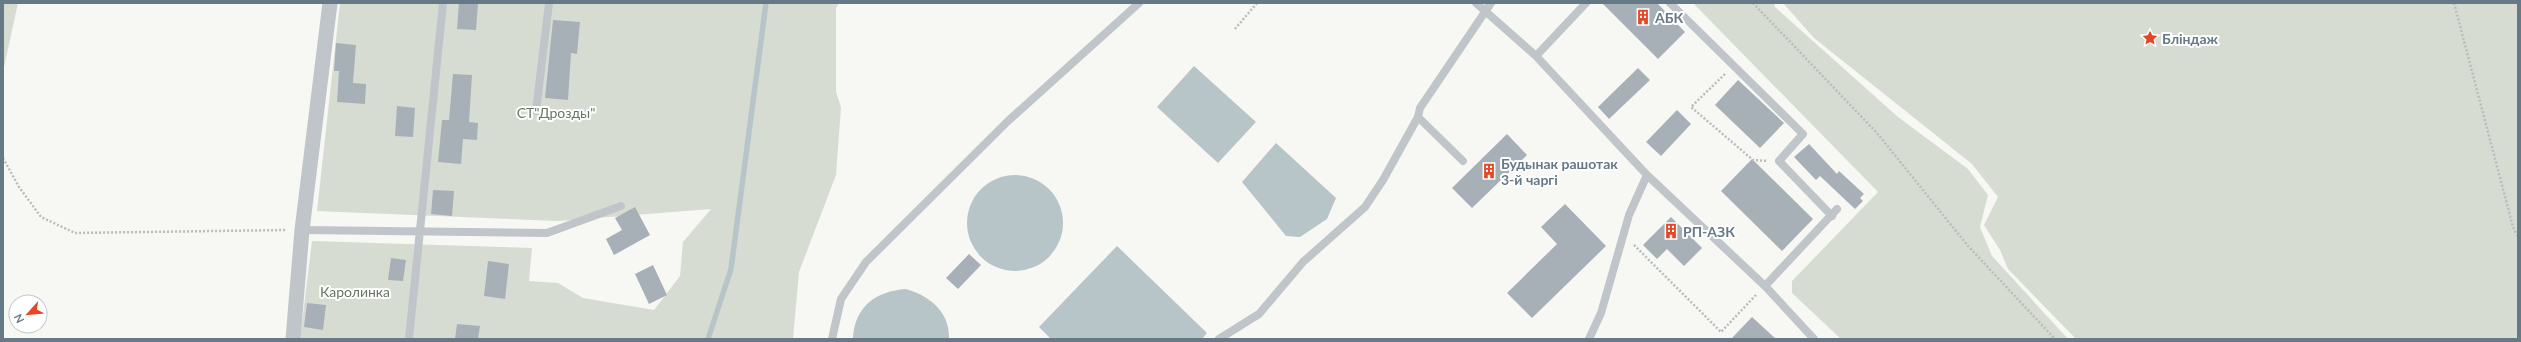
<svg xmlns="http://www.w3.org/2000/svg" width="2521" height="342" font-family="Lato,sans-serif">
<style>
.green{fill:#d7dcd3}
.water{fill:#b7c5c8}
.lines{fill:none;stroke-linecap:round;stroke-linejoin:round}
.stream{stroke:#b7c5c8;stroke-width:5.5}
.building{fill:#a7b0b6}
.path{stroke:#b8bcbf;stroke-width:2.5;stroke-dasharray:2 2;stroke-linecap:butt}
.lane{stroke:#c0c5c9;stroke-width:8}
.street{stroke:#c0c5c9;stroke-width:15}
.labels{text-anchor:middle;dominant-baseline:central;stroke-width:4;stroke-linejoin:round;paint-order:stroke}
.poi-label{font-size:14px;font-weight:bold;fill:#667986;stroke:#fff;text-anchor:start}
.park-label{font-size:14px;fill:#667861;stroke:#fff}
</style>
<rect width="100%" height="100%" fill="#f7f7f4"/>
<path class="green" d="M3 3H18L3 72Z
M340 3H839L836 8V92L841 107 836 175 799 272 793 339H300L312 241 532 248 529 281 558 283 583 298 654 310 680 276 683 242 711 209 558 221 317 211Z
M1693 3H1774L1775 7 1898 117 1968 169 1988 195 1980 227 1992 256 2068 339H1841L1792 293V281L1878 192Z
M1783 3H2518V339H2076L2008 269 2000 250 1984 225 1998 197 1972 164 1814 38Z"/>
<path class="water" d="M1194 66 1256 122 1218 163 1157 107Z
M1276 143 1336 198 1327 219 1300 237 1286 236 1242 182Z
M967 223a48 48 0 1 1 96 0a48 48 0 1 1-96 0Z
M1117 246 1207 333 1202 339H1051L1039 327Z
M906 289C930 296 950 312 949 339H853C854 307 876 291 906 289Z"/>
<g class="lines">
<path class="stream" d="M708 339 731 269 766 3"/>
</g>
<path class="building" d="M459 3H478L476 30 457 29Z
M1602 3H1657L1685 32 1658 59Z
M553 20 580 22 577 54 571 53 568 100 545 98Z
M336 43 356 45 353 83 366 84 365 104 337 102 339 71H334Z
M1638 68 1650 80 1609 119 1598 107Z
M453 74 472 75 469 122 478 123 477 140 463 139 461 164 438 162 442 120H449Z
M1738 80 1784 123 1760 148 1715 105Z
M397 106 415 108 413 137 395 136Z
M1677 110 1691 124 1661 156 1646 142Z
M1507 134 1527 155 1472 208 1452 188Z
M1809 144 1837 174 1839 171 1864 194 1860 198 1863 201 1855 209 1820 176 1816 180 1794 157Z
M1752 159 1813 219 1782 251 1721 191Z
M433 190 454 191 452 216 431 214Z
M1565 204 1606 246 1532 318 1507 293 1557 244 1541 227Z
M635 207 650 235 614 255 606 239 622 230 615 218Z
M1671 217 1702 248 1684 266 1667 249 1657 259 1643 245Z
M969 254 981 265 958 289 946 278Z
M391 258 406 260 403 281 388 280Z
M488 261 509 264 505 299 484 296Z
M653 265 667 295 649 304 635 274Z
M307 303 326 305 323 330 304 327Z
M1752 317 1776 339H1731Z
M457 324 480 326 478 339H455Z"/>
<g class="lines">
<path class="path" d="M1753 3 1877 133 1968 246 2055 339
M2454 3 2513 227 2518 237
M1235 29 1257 3
M1725 74 1691 107 1753 160 1768 161
M3 158 19 187 41 217 75 233 286 230
M1634 245 1721 332 1756 295"/>
<path class="lane" d="M1476 3 1536 56 1647 175 1765 286 1814 339
M1670 3 1803 134 1779 161 1832 216
M1536 56 1586 3
M536 111 549 3
M1463 161 1418 117 1420 108 1491 3
M302 230 547 233 621 206
M1765 286 1837 209
M409 339 443 3
M832 339 841 299 866 262 1008 121 1139 3
M1219 339 1259 314 1303 262 1365 207 1383 180 1418 117
M1589 339 1601 313 1629 215 1647 175"/>
<path class="street" d="M293 339 302 230 330 3"/>
</g>
<defs>
<symbol id="building-bare" viewBox="-9 -9 18 18"><path d="M-4-6H4V6H1V3H-1V6H-4ZM-2.5-4.3h1.7v1.8h-1.7ZM.8-4.3h1.7v1.8H.8ZM-2.5-1h1.7V.8h-1.7ZM.8-1h1.7V.8H.8Z" fill="#e54626" stroke="#fff" stroke-width="2.5" paint-order="stroke"/></symbol>
<symbol id="sight-bare" viewBox="-9 -9 18 18"><path d="M0-6L1.8-2.2L6-1.7L2.9 1.2L3.7 5.4L0 3.3L-3.7 5.4L-2.9 1.2L-6-1.7L-1.8-2.2Z" fill="#e54626" stroke="#fff" stroke-width="2.5" paint-order="stroke"/></symbol>
</defs>
<g fill-rule="evenodd">
<use href="#building-bare" x="1632" y="6" width="22" height="22"/>
<use href="#sight-bare" x="2139" y="27" width="22" height="22"/>
<use href="#building-bare" x="1478" y="160" width="22" height="22"/>
<use href="#building-bare" x="1660" y="220" width="22" height="22"/>
</g>
<g class="labels">
<g class="poi-label">
<text x="1655" y="17">АБК</text>
<text x="2162" y="38">Бліндаж</text>
<text x="1501" y="163">Будынак рашотак<tspan x="1501" dy="16">3-й чаргі</tspan></text>
<text x="1683" y="231">РП-АЗК</text>
</g>
<g class="park-label">
<text x="556" y="112">СТ"Дрозды"</text>
<text x="355" y="291">Каролинка</text>
</g>
</g>
<rect width="2521" height="342" fill="none" stroke="#667986" stroke-width="8"/>
<g transform="translate(28 314) rotate(243)"><circle r="19" fill="#ffffff" stroke="#c2c9cf"/>
<path d="M0-3L7 15L0 10L-7 15Z" fill="#e54626"/>
<text y="-6" font-size="11" font-weight="bold" text-anchor="middle" fill="#667986">N</text>
</g>
</svg>
